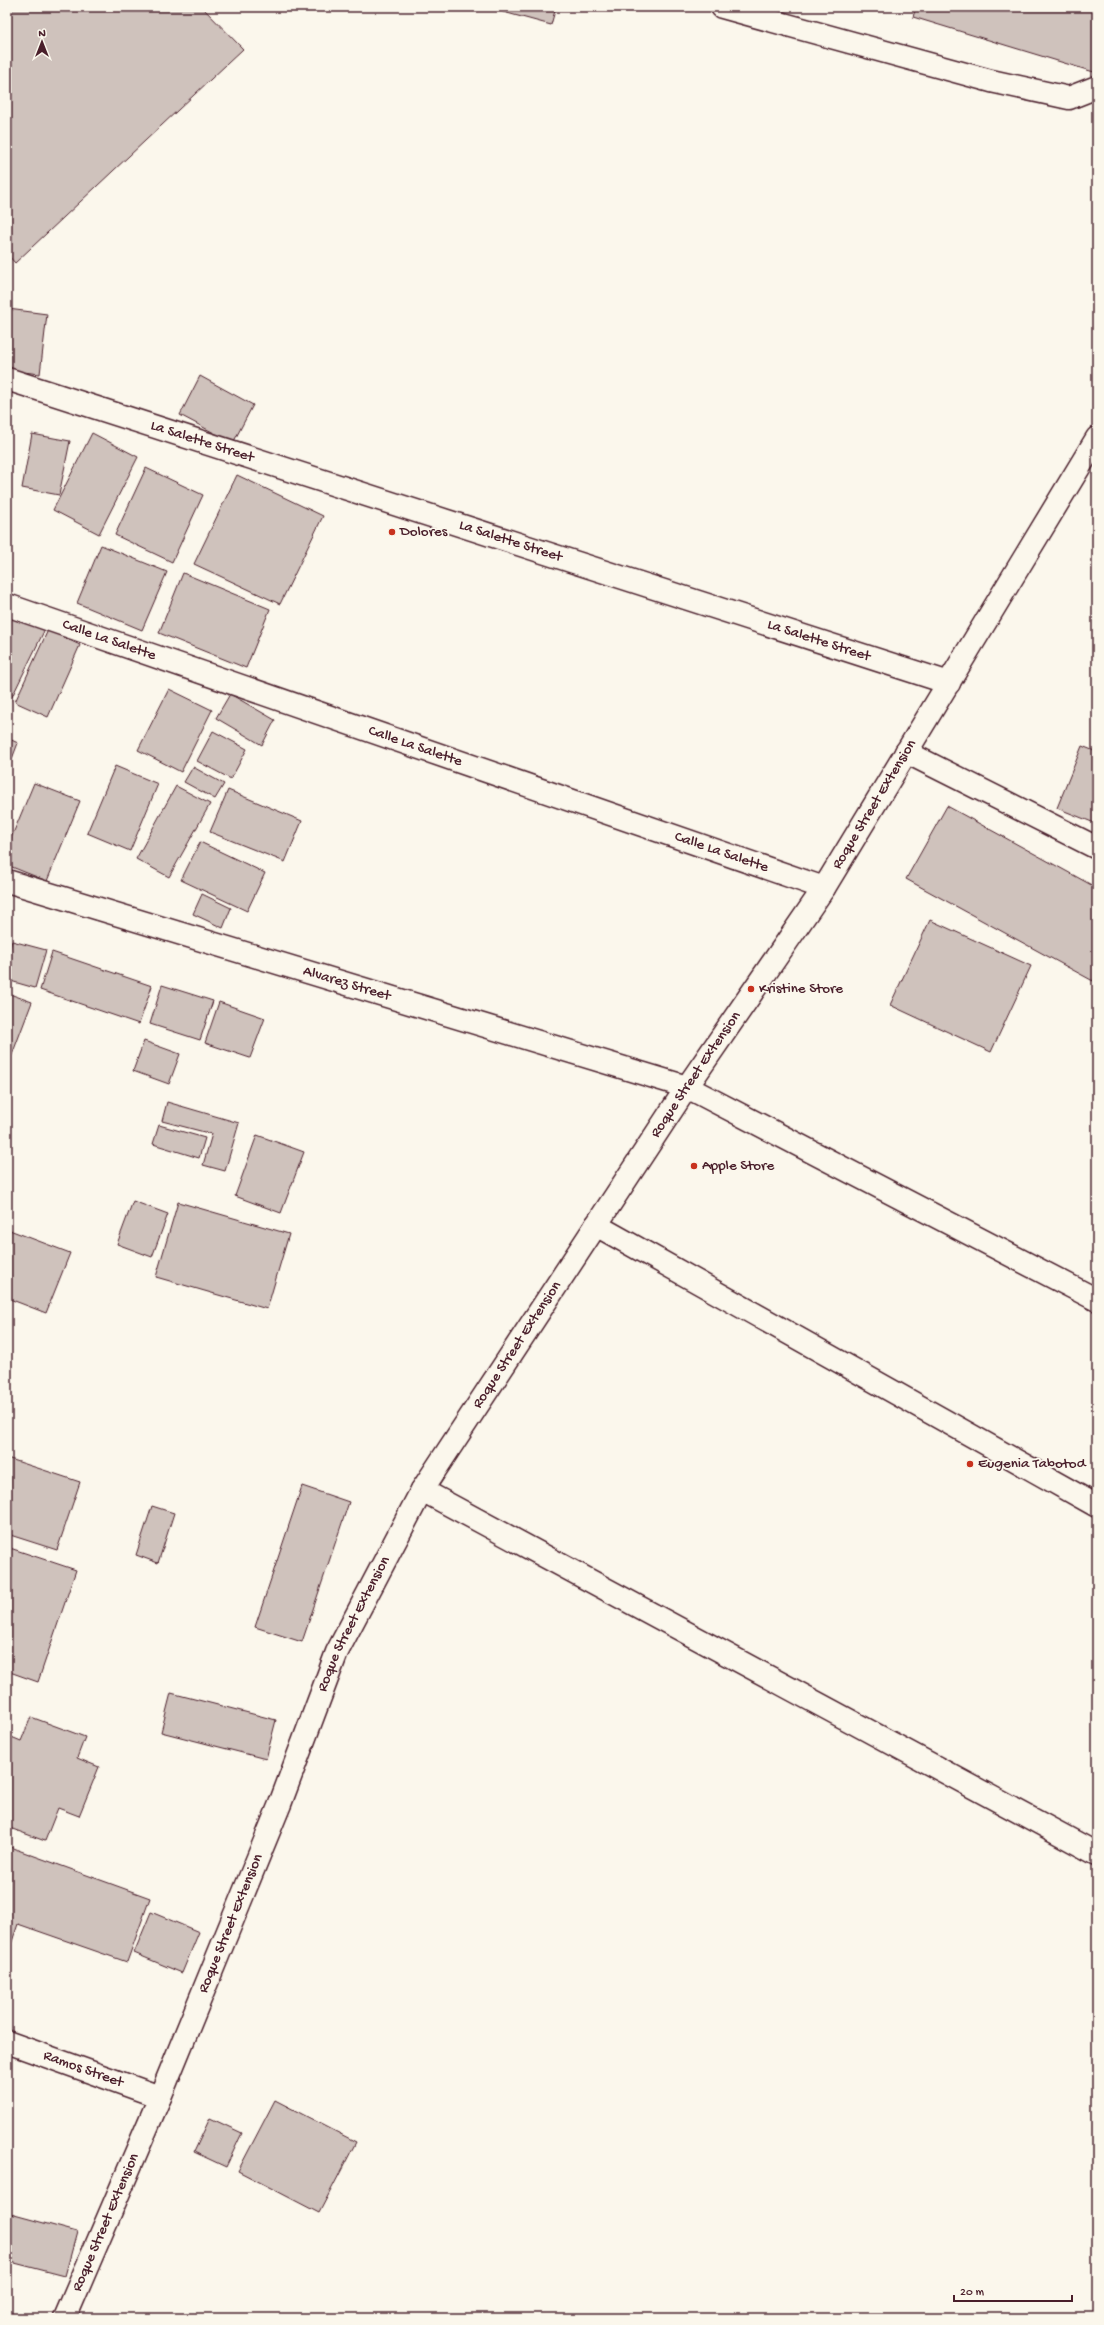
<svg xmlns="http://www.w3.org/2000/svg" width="1104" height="2325" font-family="'Gochi Hand',sans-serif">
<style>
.building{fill:#cfc2bc;stroke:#4a1f2b}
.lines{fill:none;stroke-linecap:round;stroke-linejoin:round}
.minor-casing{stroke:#4a1f2b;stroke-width:25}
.minor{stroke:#fbf7ec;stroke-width:22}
.poi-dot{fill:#c8321e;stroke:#fbf7ec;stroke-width:1.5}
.labels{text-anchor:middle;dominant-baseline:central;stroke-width:3.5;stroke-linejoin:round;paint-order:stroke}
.street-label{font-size:15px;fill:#4a1f2b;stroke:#fbf7ec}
.poi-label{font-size:15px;fill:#4a1f2b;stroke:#fbf7ec;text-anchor:start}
</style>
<rect width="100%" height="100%" fill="#fbf7ec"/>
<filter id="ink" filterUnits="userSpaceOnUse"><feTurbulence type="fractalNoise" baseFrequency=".025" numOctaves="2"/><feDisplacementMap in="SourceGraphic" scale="8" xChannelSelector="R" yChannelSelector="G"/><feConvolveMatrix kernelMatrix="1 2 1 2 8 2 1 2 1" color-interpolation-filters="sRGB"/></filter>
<g filter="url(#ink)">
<path class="building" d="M7 7H202L243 49 15 263 7 254Z
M485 7H556L551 25Z
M916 7H1097V73L913 17Z
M8 309 47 314 40 374 7 370Z
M200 376 253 405 233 443 180 415Z
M92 433 138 457 99 534 53 510Z
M32 434 70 441 59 495 22 488Z
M146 468 203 495 172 562 115 535Z
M237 475 323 516 280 604 194 564Z
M101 545 167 572 142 630 77 603Z
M183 573 270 609 246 668 159 633Z
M7 612 45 629 8 705 7 704Z
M48 630 80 645 48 717 15 702Z
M169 689 212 710 181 772 138 750Z
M230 694 275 720 262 745 216 718Z
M213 731 247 749 231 779 197 761Z
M7 738 18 743 7 772Z
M1082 746 1097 752V824L1057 808Z
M115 766 158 784 130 851 87 833Z
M193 767 224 784 215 799 184 782Z
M34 783 80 801 47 881 7 865V848Z
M176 786 210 804 169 877 136 859Z
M228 790 302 821 285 862 210 832Z
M947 806 1097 888V973L1093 981 906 879Z
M200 842 265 873 247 911 181 880Z
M202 894 231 908 223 928 193 914Z
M930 920 1031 966 991 1052 890 1005Z
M12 941 46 950 35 988 7 980V958Z
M52 952 152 986 139 1024 40 990Z
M162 985 213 1001 200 1040 150 1024Z
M7 993 32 1002 7 1068Z
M219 1002 265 1018 250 1058 205 1043Z
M144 1041 180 1054 169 1084 133 1071Z
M167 1102 239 1123 225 1171 203 1165 212 1134 162 1121Z
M159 1125 205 1138 199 1158 153 1144Z
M257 1135 304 1152 281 1213 235 1196Z
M133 1201 168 1214 152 1257 117 1244Z
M178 1202 289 1234 267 1309 156 1277Z
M7 1229 70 1253 46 1313 7 1298Z
M7 1458 80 1482 57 1550 7 1534Z
M302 1486 349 1502 302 1642 255 1627Z
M152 1506 174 1513 158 1563 136 1555Z
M7 1547 76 1570 38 1682 7 1671Z
M171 1693 276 1720 266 1759 161 1732Z
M31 1717 85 1737 77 1758 99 1767 79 1816 58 1808 45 1841 7 1827V1778L9 1773H7V1740L9 1736 21 1741Z
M7 1846 150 1898 127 1962 18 1924 7 1956Z
M151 1912 199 1932 182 1973 134 1953Z
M275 2100 356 2142 319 2213 238 2171Z
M210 2118 242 2133 226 2167 194 2152Z
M7 2213 77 2232 65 2276 7 2261Z"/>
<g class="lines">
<defs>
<g id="minor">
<path d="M722 7 991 81 1069 98 1097 87"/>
<path id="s1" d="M7 379 949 683"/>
<path id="s2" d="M7 605 824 888"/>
<path d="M906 752 1097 848"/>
<path id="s3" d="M7 881 687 1087 1097 1300"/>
<path d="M596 1225 1097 1506"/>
<path d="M422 1490 1097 1854"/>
<path id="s4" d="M7 2042 160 2097"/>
<path id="s5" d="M65 2318 160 2097 280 1804 337 1652 422 1490 687 1087 824 888 1097 438"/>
</g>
</defs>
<use href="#minor" class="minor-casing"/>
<use href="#minor" class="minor"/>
</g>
</g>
<g class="poi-dot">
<circle cx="392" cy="532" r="4"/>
<circle cx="751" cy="989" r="4"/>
<circle cx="694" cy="1166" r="4"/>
<circle cx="970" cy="1464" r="4"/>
</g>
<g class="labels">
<g class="street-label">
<text stroke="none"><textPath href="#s1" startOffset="205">La Salette Street</textPath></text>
<text stroke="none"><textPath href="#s1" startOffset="529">La Salette Street</textPath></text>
<text stroke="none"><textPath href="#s2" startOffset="108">Calle La Salette</textPath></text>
<text stroke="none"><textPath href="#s1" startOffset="853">La Salette Street</textPath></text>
<text stroke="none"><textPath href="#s2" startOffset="432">Calle La Salette</textPath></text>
<text stroke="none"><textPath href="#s5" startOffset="1724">Roque Street Extension</textPath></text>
<text stroke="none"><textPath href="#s2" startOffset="756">Calle La Salette</textPath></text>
<text stroke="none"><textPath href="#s3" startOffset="355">Alvarez Street</textPath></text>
<text stroke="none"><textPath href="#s5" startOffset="1400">Roque Street Extension</textPath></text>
<text stroke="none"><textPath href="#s5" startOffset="1076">Roque Street Extension</textPath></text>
<text stroke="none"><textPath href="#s5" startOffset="752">Roque Street Extension</textPath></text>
<text stroke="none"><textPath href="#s5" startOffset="428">Roque Street Extension</textPath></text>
<text stroke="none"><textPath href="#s4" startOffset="81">Ramos Street</textPath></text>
<text stroke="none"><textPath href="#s5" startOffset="104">Roque Street Extension</textPath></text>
</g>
<g class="poi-label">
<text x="400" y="532">Dolores</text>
<text x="759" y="989">Kristine Store</text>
<text x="702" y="1166">Apple Store</text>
<text x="978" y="1464">Eugenia Tabotod</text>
</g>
</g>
<rect width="1104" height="2325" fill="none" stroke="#fbf7ec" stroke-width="24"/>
<rect x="12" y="12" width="1080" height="2301" fill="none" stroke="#4a1f2b" stroke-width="1.5" filter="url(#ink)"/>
<g transform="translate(42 42)" stroke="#fbf7ec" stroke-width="3" paint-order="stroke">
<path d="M0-3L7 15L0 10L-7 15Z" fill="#4a1f2b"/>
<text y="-6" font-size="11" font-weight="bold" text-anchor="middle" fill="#4a1f2b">N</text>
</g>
<path d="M954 2295v6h118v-6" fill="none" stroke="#4a1f2b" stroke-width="2"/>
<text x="960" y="2295" font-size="12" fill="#4a1f2b" stroke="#fbf7ec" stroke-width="3" paint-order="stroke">20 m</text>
</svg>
